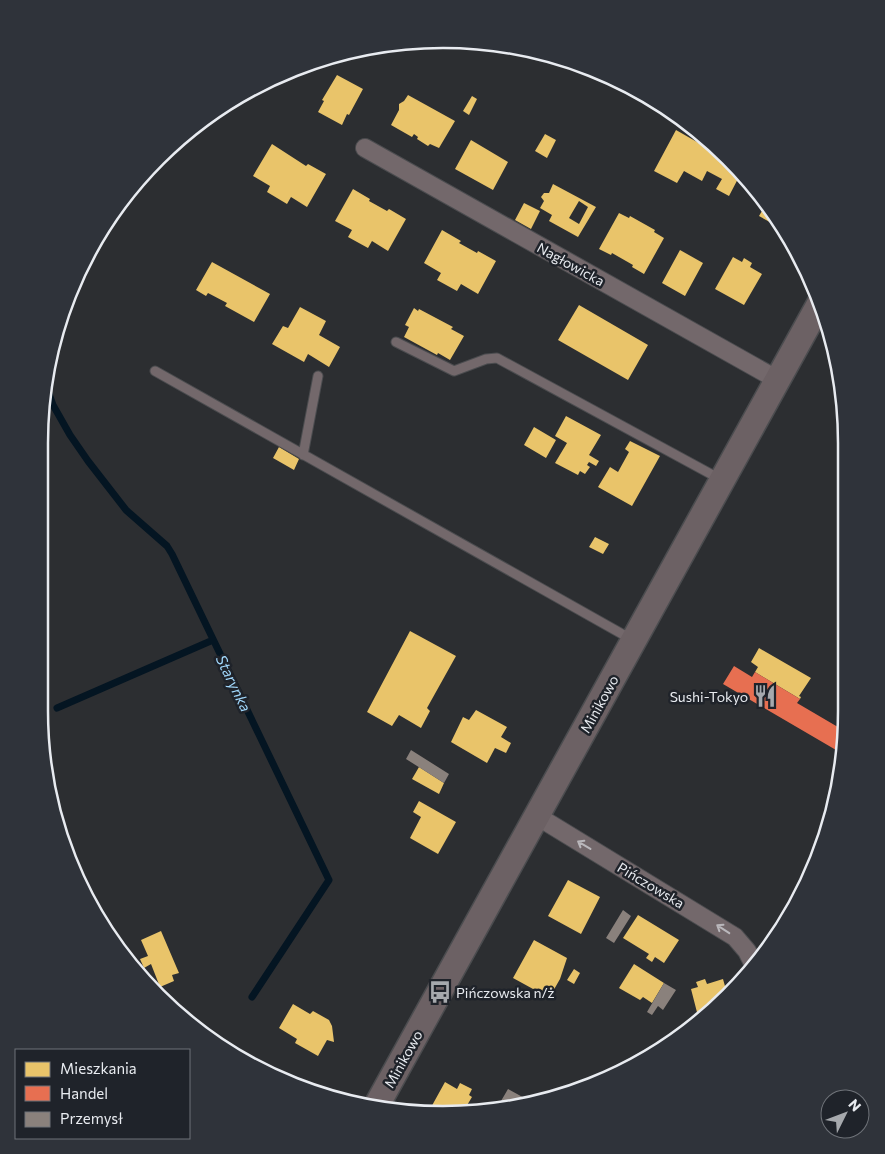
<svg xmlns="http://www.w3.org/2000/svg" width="885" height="1154" font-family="Commissioner,sans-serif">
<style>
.homes{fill:#e9c46a;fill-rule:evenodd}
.shops{fill:#e76f51}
.industry{fill:#8a817c}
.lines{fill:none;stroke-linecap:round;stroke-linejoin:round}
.stream{stroke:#041522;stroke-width:7}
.lane-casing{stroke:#4b4c4f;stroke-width:11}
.street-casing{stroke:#4b4c4f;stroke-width:20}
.secondary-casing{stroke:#4b4c4f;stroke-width:28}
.lane{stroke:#73686b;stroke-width:9}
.street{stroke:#73686b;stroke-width:18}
.secondary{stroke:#6c6164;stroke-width:25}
.oneway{stroke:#b9b7bb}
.labels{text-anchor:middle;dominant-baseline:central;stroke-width:5;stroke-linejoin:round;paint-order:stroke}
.street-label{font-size:14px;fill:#e8ebf0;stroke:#1f232a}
.poi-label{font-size:14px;fill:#e8ebf0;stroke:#1f232a;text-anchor:end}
.water-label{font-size:15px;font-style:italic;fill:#a1d7fb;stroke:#1f232a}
.rim{fill:none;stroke:#e8ebf0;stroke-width:2.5}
</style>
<rect width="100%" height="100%" fill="#2c2e31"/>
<path class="homes" d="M337 75 363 89 349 115 347 114 342 125 318 112 324 101 322 100Z
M408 95 455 121 439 148 430 144 428 146 417 139 418 137 414 134 412 137 391 125 399 110V104L404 101Z
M472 96 477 99 469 115 463 111Z
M676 130 732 162 736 167 735 169 741 173 729 196 716 189 722 179 707 171 702 181 684 171 677 183 654 171Z
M545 134 556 140 547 158 535 151Z
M471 140 508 162 493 190 455 169Z
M272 144 306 166 308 164 326 174 307 207 291 197 287 204 267 192 270 186 253 176Z
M553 184 596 207 578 237 549 221 552 215 540 208 544 201 541 197 544 193H549ZM579 201 588 207 579 224 569 218Z
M353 189 370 199 369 201 387 211 389 209 406 219 388 251 372 241 368 248 348 237 352 230 335 221Z
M524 203 540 211 531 229 515 220Z
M766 204 778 218 784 230 759 216Z
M619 213 629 218 630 216 655 230 654 232 664 238 644 274 632 267 633 265 612 253 611 255 599 249Z
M442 230 461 241 459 243 477 253 478 251 496 261 478 294 461 284 457 291 437 280 441 273 424 263Z
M680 250 703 263 685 296 662 283Z
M733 257 742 262 744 258 752 263 750 267 762 274 744 305 715 289Z
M212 262 270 294 254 322 225 306 227 303 208 293 206 296 196 290Z
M579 305 648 345 628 380 558 340Z
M300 307 326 321 319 335 340 347 329 367 308 354 304 362 272 344 283 326 288 328Z
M414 308 418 311 419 309 453 327 451 329 464 336 450 360 438 353 437 355 404 337 409 327 405 325Z
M566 416 601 435 589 455 599 461 596 466 589 462 587 465 590 467 585 474 580 471 578 475 555 463 567 443 555 436Z
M534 427 556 440 546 458 524 445Z
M630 441 660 456 632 506 598 487 610 467 618 472 629 452 625 449Z
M279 447 299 459 294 470 273 458Z
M595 537 609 544 603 554 589 547Z
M410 631 456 656 427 708 430 711 421 728 399 715 392 726 367 712Z
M759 648 811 678 799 696 801 697 800 699 755 672 758 667 751 662Z
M476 710 507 727 501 737 511 743 506 753 495 748 487 763 451 742 463 717 469 720Z
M419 767 444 783 439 794 412 779Z
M419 801 456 822 438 854 410 838 421 817 413 812Z
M568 880 600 897 581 934 548 916Z
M638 915 679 940 664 963 655 957 652 962 646 958 649 954 623 938Z
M161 931 179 973 172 975 174 981 160 987 151 964 144 968 140 959 148 956 141 940Z
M534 940 567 958 560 979 552 993 547 990 544 995 513 978Z
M634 964 664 983 652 1003 643 997 640 1000 619 988Z
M574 969 580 973 574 984 567 980Z
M705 979 707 984 723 979 728 997 699 1020 691 989 698 987 696 982Z
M293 1004 310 1014 313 1011 329 1020 332 1026 334 1042 327 1040 318 1056 295 1043 297 1039 279 1028Z
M445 1082 457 1089 460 1083 472 1089 469 1095 472 1097 466 1107 471 1110 469 1114 429 1111Z"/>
<path class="shops" d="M734 666 752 677 755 672 800 699 797 703 843 730V738L836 750 723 684Z"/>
<path class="industry" d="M411 750 449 774 444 783 406 759Z
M623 910 631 916 614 943 606 938Z
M664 983 676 990 663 1010 658 1006 652 1015 647 1012Z
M508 1089 528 1100 527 1103 511 1106 501 1101Z"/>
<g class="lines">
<path class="stream" d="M45 383 53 405 70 435 88 461 126 510 167 546 172 554 329 880 252 997
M57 708 213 640"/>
<defs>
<path id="lane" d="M396 342 454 371 486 359 497 358 720 479
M155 371 631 639
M303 455 318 376"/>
<path id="street" d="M365 148 778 380
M537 816 735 937 747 951 754 965"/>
<path id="secondary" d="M377 1105 820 303"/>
</defs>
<use href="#lane" class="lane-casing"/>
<use href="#street" class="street-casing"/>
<use href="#secondary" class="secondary-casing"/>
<use href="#lane" class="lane"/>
<use href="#street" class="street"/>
<use href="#secondary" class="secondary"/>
</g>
<defs><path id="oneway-shaft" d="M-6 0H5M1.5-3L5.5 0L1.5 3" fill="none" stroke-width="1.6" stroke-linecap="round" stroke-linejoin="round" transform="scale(1.25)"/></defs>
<g class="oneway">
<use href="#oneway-shaft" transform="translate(584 845) rotate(-149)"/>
<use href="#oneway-shaft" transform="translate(723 929) rotate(-147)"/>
</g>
<defs>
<symbol id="restaurant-bare" viewBox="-9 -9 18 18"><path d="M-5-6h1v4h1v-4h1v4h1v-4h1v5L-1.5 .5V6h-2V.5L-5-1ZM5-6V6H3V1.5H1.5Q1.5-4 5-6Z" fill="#a6a9ad" stroke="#1f232a" stroke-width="2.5" paint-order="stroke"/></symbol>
<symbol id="bus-bare" viewBox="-9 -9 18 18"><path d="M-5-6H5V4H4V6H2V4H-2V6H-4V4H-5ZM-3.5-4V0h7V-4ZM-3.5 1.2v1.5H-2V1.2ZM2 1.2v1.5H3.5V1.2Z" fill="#a6a9ad" stroke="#1f232a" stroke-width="2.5" paint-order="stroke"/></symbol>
</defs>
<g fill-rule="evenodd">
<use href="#restaurant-bare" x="749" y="680" width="32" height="32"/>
<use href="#bus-bare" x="424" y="976" width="32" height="32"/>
</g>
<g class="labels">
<g class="street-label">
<text transform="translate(571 264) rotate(29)">Nagłowicka</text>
<text transform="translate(599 704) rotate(-61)">Minikowo</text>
<text transform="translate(651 885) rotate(31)">Pińczowska</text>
<text transform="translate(403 1059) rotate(-61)">Minikowo</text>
</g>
<g class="poi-label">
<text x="748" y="696">Sushi-Tokyo</text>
<text x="456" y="992" text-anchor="start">Pińczowska n/ż</text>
</g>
<g class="water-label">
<text transform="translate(234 683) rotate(64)">Starynka</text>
</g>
</g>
<path d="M0 0H885V1154H0ZM443 48H443A395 395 0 0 1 838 443V711A395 395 0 0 1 443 1106H443A395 395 0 0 1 48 711V443A395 395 0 0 1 443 48Z" fill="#2f333a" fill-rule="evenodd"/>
<path class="rim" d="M443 48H443A395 395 0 0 1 838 443V711A395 395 0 0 1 443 1106H443A395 395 0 0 1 48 711V443A395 395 0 0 1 443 48Z"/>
<rect x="15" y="1049" width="175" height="90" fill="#1f232a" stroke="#6f7379"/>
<rect x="25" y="1062" width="25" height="15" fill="#e9c46a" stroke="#6f7379"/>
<text x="60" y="1074" font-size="15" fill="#e8ebf0">Mieszkania</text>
<rect x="25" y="1086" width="25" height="15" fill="#e76f51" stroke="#6f7379"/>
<text x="60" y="1099" font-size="15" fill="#e8ebf0">Handel</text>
<rect x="25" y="1112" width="25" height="15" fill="#8a817c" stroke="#6f7379"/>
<text x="60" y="1124" font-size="15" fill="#e8ebf0">Przemysł</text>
<g transform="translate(845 1114) rotate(48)"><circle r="24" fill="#1f232a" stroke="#6f7379"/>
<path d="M0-4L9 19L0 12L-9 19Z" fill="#a6a9ad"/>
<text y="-8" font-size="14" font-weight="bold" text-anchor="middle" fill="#e8ebf0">N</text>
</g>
</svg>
